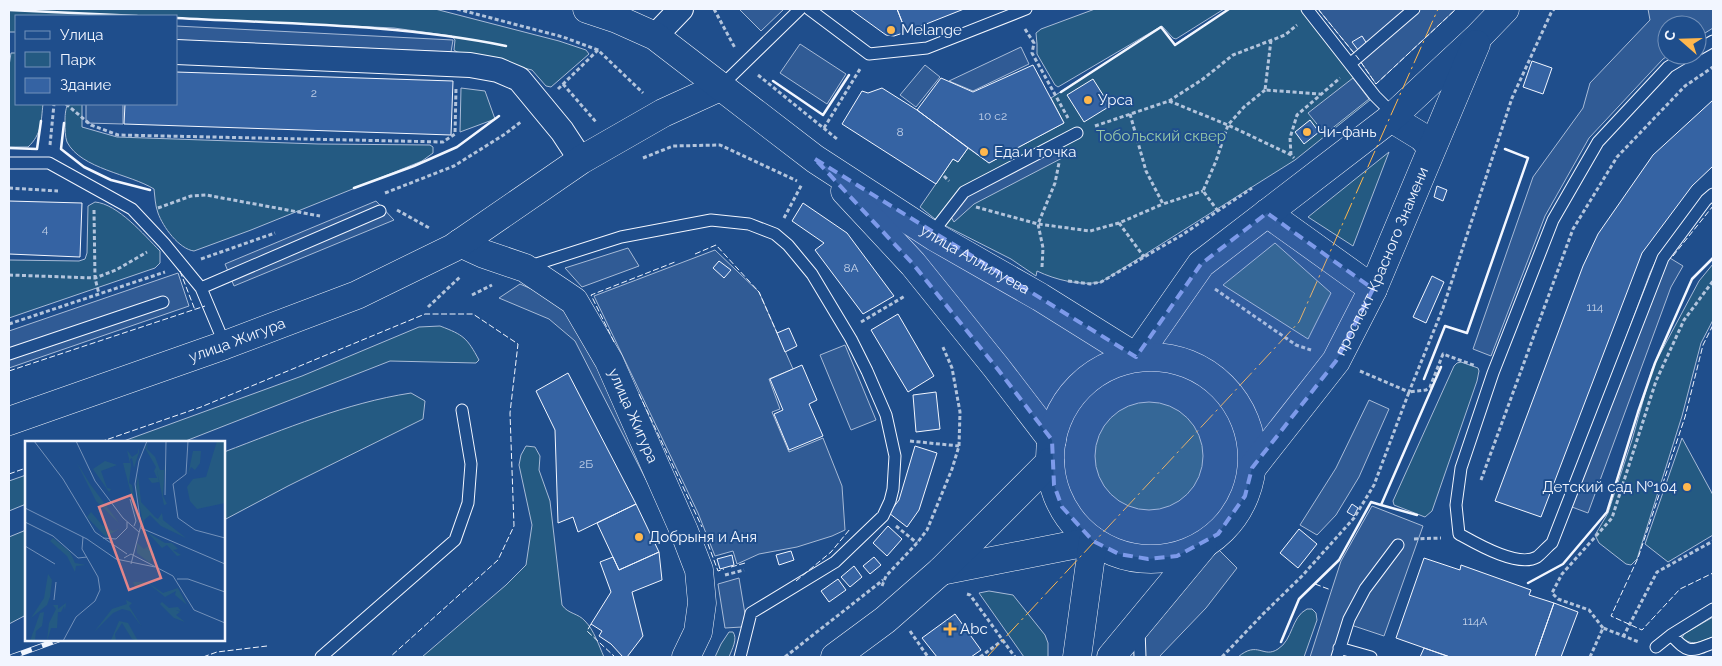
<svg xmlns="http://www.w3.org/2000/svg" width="1722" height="666" font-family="Raleway,sans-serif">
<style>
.green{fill:#245a82;stroke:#a8bbd7}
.parking{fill:#305b95;stroke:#a8bbd7}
.building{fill:#3563a3;stroke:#f2f6ff}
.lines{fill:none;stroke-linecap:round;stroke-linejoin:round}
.lane-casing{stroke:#f2f6ff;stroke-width:13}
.street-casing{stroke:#f2f6ff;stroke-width:26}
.secondary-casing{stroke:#f2f6ff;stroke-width:29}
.primary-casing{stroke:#f2f6ff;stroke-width:29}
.path{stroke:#b3c4dc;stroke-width:3;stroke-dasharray:4 2.5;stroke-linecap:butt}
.lane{stroke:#1f4e8c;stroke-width:11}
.street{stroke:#1f4e8c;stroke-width:24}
.secondary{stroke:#1f4e8c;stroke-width:28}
.primary{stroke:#1f4e8c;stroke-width:28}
.rail-casing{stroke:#f2f6ff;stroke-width:5.5}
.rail{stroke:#1f4e8c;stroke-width:4;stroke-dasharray:11;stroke-linecap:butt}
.fence{stroke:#f2f6ff;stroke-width:1;stroke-dasharray:6 2.5;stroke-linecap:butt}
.wall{stroke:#f2f6ff;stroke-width:2.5}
.power{stroke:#ffb74d;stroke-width:1;stroke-dasharray:18 4 2.5 4;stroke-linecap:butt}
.marked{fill:#7d9aea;fill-opacity:0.2;stroke:#7d9aea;stroke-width:4;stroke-dasharray:10 6;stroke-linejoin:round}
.poi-dot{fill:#ffb74d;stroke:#1f4e8c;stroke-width:2}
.labels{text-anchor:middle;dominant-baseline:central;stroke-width:4;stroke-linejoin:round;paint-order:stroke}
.number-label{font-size:12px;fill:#c3d1e8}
.poi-label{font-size:15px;fill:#f2f6ff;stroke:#1f4e8c;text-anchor:start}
.park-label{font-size:15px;fill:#97c8a6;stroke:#1f4e8c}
.street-label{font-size:15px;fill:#f2f6ff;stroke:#1f4e8c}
.inset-road{fill:none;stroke:#7391ba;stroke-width:1}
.view{fill:#e38589;fill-opacity:0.15;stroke:#e38589;stroke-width:2.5}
.inset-edge{fill:none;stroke:#f2f6ff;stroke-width:2.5}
</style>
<rect width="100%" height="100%" fill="#1f4e8c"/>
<path class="green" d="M9 9H435L559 41 586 50 589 54 551 87 546 86 532 70 457 52 454 50 455 40 452 36 394 28 176 18V16L103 15 100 16H16V32H9Z
M1095 9H1224L1176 39 1173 38 1162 26 1160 27 1058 87 1055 85 1037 54V44L1036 33 1041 29Z
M1229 9H1309L1375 96 1295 160 1101 282C1080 286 1056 280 1037 271L1036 276 1011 259 940 223 920 207 953 159 958 162 968 148 989 163 1064 123 1051 98 1161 27 1175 44Z
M11 53H16V104H43C41 121 42 134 28 147H9V66Z
M461 88 485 91 495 119 460 132Z
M68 104H82V127L117 137 318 144 430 145 433 147V153L422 161 251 230 194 251C179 249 163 227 158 213 155 205 155 197 154 189 130 174 81 169 67 142 65 137 65 128 65 123 65 116 65 110 68 104Z
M1389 152 1353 246 1308 217Z
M95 202C118 204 144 235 160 251V263L155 268 9 318V260L79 261 85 259 87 253 88 206Z
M1275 243 1331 293 1308 339 1223 285Z
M1713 264V320L1701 343 1682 416 1637 559 1631 565 1626 564 1599 543 1595 535 1608 513 1632 440 1652 369 1699 281Z
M440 326C464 335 467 338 479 360L476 363 390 361 183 442H121L302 376 419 327Z
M1461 362 1478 368 1479 371 1477 381 1432 511 1425 517 1394 505 1393 501 1454 366 1457 363Z
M411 393 425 401 423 419 288 486 224 520V452C285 429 346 403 411 393Z
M1095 456a54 54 0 1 1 108 0a54 54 0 1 1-108 0Z
M1682 438 1713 495V535L1668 562 1645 544Z
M526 446 535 447 540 456 539 470 550 501 562 605C568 614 578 613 585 621 594 630 599 646 604 657H422L506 585 526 565 532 525 519 465 521 455Z
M26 475V504L9 511V481Z
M26 530V615L9 624V537Z
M989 591 1013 595 1045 635 1048 643V657H1024L979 593Z
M1307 609H1312L1316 613 1317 620 1304 657H1238C1258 640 1263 659 1278 649 1293 640 1291 617 1307 609Z
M1713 617V637C1702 641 1693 647 1682 638L1684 634Z
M729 632H733C738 639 732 649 729 657H715L721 644Z"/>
<path class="parking" d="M739 9H784L761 31Z
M1318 9H1456L1376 84 1358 58Z
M1648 9H1713V28L1697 38V25H1667V55H1669L1663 59 1589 138 1545 216 1491 356 1473 349 1533 177 1583 108 1590 83 1650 20Z
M176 26 453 40 451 52 176 40Z
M800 44 846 74 827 104 780 73Z
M1021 47 1029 64 973 91 949 81Z
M925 65 940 77 916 107 900 95Z
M1353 78 1369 99 1325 134 1308 113Z
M86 104H123V124L86 123Z
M1058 139 1066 156 974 204 954 222 946 208Z
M376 201 394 220 234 286 225 264Z
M628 248 639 266 582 287 565 268Z
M715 250 759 292 793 369 769 379 780 409 772 412 789 452 823 438 842 486 845 530 832 536 797 547 759 554 737 564 733 551 715 556 698 513 594 296Z
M1660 252 1683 266 1671 287 1588 513 1564 504 1650 273Z
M178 273 189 306 9 368V331Z
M520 284 564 303 577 321 662 511 575 341 549 319 499 298Z
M845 345 876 420 851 430 820 355Z
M1369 400 1389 409 1359 477 1336 515 1317 535 1300 525 1336 468Z
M1372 506 1423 526 1384 636 1345 623 1333 657H1310L1341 561Z
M1214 545 1237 568 1206 608 1159 657H1120Z
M739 578 745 614 742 627 725 628 718 584Z"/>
<path class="building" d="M850 9H897L906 32 894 36 886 35Z
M897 9H964L906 32Z
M1362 36 1367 44 1358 50 1352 42Z
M1532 61 1552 68 1543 94 1523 87Z
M1033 65 1064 123 989 163 917 110 941 78 973 92Z
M176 72 453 81 451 135 124 124 125 104H176Z
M1093 79 1110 106 1084 122 1067 95Z
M882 88 917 110 968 148 958 162 953 159 936 184 842 124 862 91 868 93Z
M1713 100V166L1692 186 1642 253 1541 517 1495 501 1583 266 1598 234 1653 155Z
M1310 120 1319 132 1304 144 1295 132Z
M1437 186 1447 190 1443 201 1434 197Z
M9 201 82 203 80 257 9 254Z
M803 203 847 233 894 296 863 314 815 250 824 243 792 221Z
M719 261 731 270 724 278 713 268Z
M1432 276 1444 282 1426 323 1413 317Z
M898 314 934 376 908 392 871 330Z
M789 328 797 346 785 352 777 333Z
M802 365 817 400 809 404 823 436 789 450 774 414 783 410 770 379Z
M568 373 636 504 578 532 573 517 558 523 555 430 536 391Z
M936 392 940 429 916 432 913 395Z
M915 446 937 453 919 510 907 527 889 513 899 500Z
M636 504 659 552 619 570 597 523Z
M1352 504 1358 508 1354 516 1347 512Z
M888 526 902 539 887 556 873 543Z
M1299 529 1317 544 1298 568 1280 553Z
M791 551 794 560 779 565 776 555Z
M659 552 662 580 632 592 643 636 627 657H623L611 644 599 636 602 631 591 624 611 592 600 562 613 557 619 570Z
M732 555 734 565 720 569 717 559Z
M874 557 881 565 870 574 863 566Z
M1424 558 1460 570 1461 565 1531 590 1529 595 1554 603 1535 657H1450L1396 638Z
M854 566 862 577 850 587 841 577Z
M838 579 846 590 829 602 821 591Z
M1554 603 1578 612 1561 657H1535Z
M955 614 981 650 971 657H937L922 638Z
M1424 648 1450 657H1420Z"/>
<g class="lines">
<defs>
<path id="lane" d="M809 9 869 54 927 48 1026 9
M1307 9 1375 96 1394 115
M1697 50 1713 41
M1688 55 1668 67 1598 142 1553 220 1493 373 1461 468 1456 505 1459 534C1477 544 1518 568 1537 557 1542 553 1547 547 1552 543L1663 258 1706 200 1713 194
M1350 64 1414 9
M720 87 800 9
M9 163H49L132 209 164 243 201 288 225 345
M935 237 940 223 964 192 1077 133
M527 267 621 237 711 220 749 224 775 234 788 245 812 274 851 339 867 371 886 415 895 456 893 489 890 501 883 516 835 562 751 613 740 657
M201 288 380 211
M9 354 163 302
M1139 629 1140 657
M1671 635C1689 654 1690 652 1713 643
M1656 647 1671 635 1713 609
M1339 648 1371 657
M321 657 455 540 468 503 471 464 462 410
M1337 657 1349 619 1365 589 1398 545"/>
<path id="street" d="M655 36 681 9
M176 52 470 65 498 70 519 79 562 131 581 160"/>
<g id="secondary">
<path id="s1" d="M460 243 484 254 525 268 574 301 609 361 684 531 699 570 702 603 698 632 686 657"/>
<path id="s2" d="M9 421 225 345 357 295 453 248 581 160 663 113 720 87"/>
</g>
<g id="primary">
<path id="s3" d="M587 9 617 19 655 36 815 159 935 237 1040 297 1136 357"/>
<path d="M1391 118 1422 137 1431 147"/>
<path d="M845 191 913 264 996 367 1052 440"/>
<path d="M1267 213 1373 289"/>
<path d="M1136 357 1201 264 1391 118 1479 36 1505 9"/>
<circle cx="1151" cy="458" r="101"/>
<path id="s4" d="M1252 468 1336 361 1373 289 1476 44"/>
<path d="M941 571 1093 541"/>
<path d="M835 657 885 620 941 571 1050 462"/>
<path d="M1077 657 1093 541"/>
<path d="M1111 657 1203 546"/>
</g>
</defs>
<use href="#lane" class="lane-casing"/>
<use href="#street" class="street-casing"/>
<use href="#secondary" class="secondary-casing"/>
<use href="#primary" class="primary-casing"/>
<path class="path" d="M457 9 563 37 598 50 643 93
M714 9 735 48
M1025 29 1034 43 1032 53 1068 118
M1271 40 1265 90 1320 94
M758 75 837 139
M563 84 596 122
M558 89 598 50
M1169 101 1228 125 1291 155 1294 158
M66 104 91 125 118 135 443 142 455 134 456 88
M1130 114 1146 171 1163 204 1203 191
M1095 126 1169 101 1203 79 1233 55 1285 35 1297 25
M824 128 860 69
M50 145 54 104
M1291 155 1290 138 1297 115 1340 78
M643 158 673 146 720 145 797 181
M944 176 949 181
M9 188 58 191
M385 193 454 166 505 134 522 121
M976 207 1038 224 1090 231 1119 223 1163 204
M158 208 191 196 206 195 320 216
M94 210 95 278 99 294
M397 210 431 229
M1218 211 1203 191 1216 161 1228 125 1244 107 1265 90
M784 218 802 184
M1119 223 1144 257
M201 259 275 233
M1042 267 1043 248 1038 224 1055 183 1059 163
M9 275 95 278 116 270 147 252
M1068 281 1090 284 1101 282 1182 235 1252 188
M1215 289 1296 345 1311 350
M472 295 492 285
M428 307 461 276
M861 322 905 296
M9 324 165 272
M1360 371 1409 392 1443 308 1512 98 1551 13 1554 9
M910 441 959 446
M1481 480 1573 229 1617 157 1685 86 1713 67
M896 526 917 543
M1414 539 1441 538
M725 575 744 570
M882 586 886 576 917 543 927 530 952 469 959 446 960 412 952 368 942 345
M967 594 970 595 1015 657
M1603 628 1589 610 1558 599 1552 593 1562 574 1612 518 1656 381 1684 320 1713 281
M910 631 928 657
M1623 637 1657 572 1713 541
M785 657 883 580
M980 657 1003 640
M1222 657 1263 614 1302 576 1354 518 1374 485 1409 392 1426 390 1430 387 1443 354 1476 366
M1590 657 1603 628 1639 642"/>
<use href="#lane" class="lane"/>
<use href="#street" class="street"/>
<use href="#secondary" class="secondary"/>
<use href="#primary" class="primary"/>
<defs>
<path id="rail" d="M11 657 58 640"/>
</defs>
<use href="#rail" class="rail-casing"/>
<use href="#rail" class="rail"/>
<path class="fence" d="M1318 9 1358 58 1376 84 1456 9
M695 254 716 245 759 292 777 333
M1673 256 1713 206
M180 271 195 310
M1713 325 1703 345 1685 417 1638 558 1611 616 1642 630 1680 589 1713 573
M614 342 591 295 675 262
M9 371 205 306
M639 394 702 527
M100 442 201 407 425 314H473L518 344 510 413 514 526 498 560 390 657
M9 474 26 468
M705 536 718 571 724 569
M731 567 745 563
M796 581 831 552 850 529
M1315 584 1331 590
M591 624 587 631 615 657
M203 657 217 652 267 646"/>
<path class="wall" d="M9 10 137 16
M176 18C286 24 398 24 506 46
M773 81 823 115 849 75
M1061 92 1161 27 1175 45 1229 9
M64 123 61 149 84 167 111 180 150 190
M9 148 37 149 41 121
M354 188 414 166 457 147 499 116
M1424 379 1445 326 1467 333 1528 158 1505 149
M1381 505 1417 515
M1528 583 1563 564 1607 512 1638 412 1655 363 1692 279 1713 258
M1281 642 1299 599 1339 560 1371 502 1381 505 1441 367"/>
<path class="power" d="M987 657 1299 322 1438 9"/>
</g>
<path class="marked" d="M815 159 1136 357 1201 264 1267 213 1373 289 1336 361 1252 468 1245 496 1218 534 1177 556 1148 559 1119 554 1093 541 1062 507 1054 485 1052 440 996 367 913 264Z"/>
<g class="poi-dot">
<circle cx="891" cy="30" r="5"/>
<circle cx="1088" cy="100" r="5"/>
<circle cx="1307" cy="132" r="5"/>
<circle cx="984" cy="152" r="5"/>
<circle cx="1687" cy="487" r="5"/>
<circle cx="639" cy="537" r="5"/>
<path d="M947.5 621.5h5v5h5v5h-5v5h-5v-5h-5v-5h5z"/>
</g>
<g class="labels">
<g class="number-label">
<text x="314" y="93">2</text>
<text x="993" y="116">10 с2</text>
<text x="900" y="132">8</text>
<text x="45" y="229">4</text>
<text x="851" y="268">8А</text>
<text x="1595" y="307">114</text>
<text x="586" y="464">2Б</text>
<text x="1475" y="621">114А</text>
</g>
<g class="poi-label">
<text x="901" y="30">Melange</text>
<text x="1098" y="100">Урса</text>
<text x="1317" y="132">Чи-фань</text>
<text x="994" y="152">Еда и точка</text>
<text x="1677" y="487" text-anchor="end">Детский сад №104</text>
<text x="649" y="537">Добрыня и Аня</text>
<text x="960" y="629">Abc</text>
</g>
<g class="park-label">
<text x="1161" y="136">Тобольский сквер</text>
</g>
<g class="street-label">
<text stroke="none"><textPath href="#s3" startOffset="464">улица Аллилуева</textPath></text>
<text stroke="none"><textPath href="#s4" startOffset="246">проспект Красного Знамени</textPath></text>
<text stroke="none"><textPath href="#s2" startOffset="242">улица Жигура</textPath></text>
<text stroke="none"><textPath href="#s1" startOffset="258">улица Жигура</textPath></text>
</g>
</g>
<g transform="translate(25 441)">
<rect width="200" height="200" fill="#1f4e8c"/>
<path d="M192 0H200V62L172 68 165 60 162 46 168 38 181 36ZM123 2 122 8 130 16 135 29H139L140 23 138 55 142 63 139 64 132 29 134 41 127 42 123 37H132L129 30 131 26 120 7ZM113 6 114 11 109 27 107 17 105 18 106 24 104 42 107 44 114 84 98 22H105L102 9 107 16 113 12ZM168 10H176L175 22 170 29 166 26 163 34ZM80 20 92 24 76 30 82 47 86 48 84 51 68 28ZM52 22 65 43 94 82 71 60ZM113 34 116 61 130 76 143 85 133 78 137 72 138 79 161 97 136 85 125 74 119 79V87L111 47ZM66 71 77 84 88 90 94 88 81 96 62 76ZM122 91 140 102H147L153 108 148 109 156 114 152 115 142 104 137 107ZM28 97 45 111 50 122 61 124 51 125 50 131 42 115 25 100ZM112 102 119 108 123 105 130 113 125 122 112 112ZM23 133 27 139 25 156 22 164 6 177 19 157ZM108 141H122L138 152 153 147 162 164 150 154 151 150 140 156 124 143H115L111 147ZM101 159 107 162 104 165 117 186 105 170 97 168 88 172 69 191 87 168 102 163ZM137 161 144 167 153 166 156 170 151 169 155 171 151 174 160 181 149 177 135 163ZM41 162 40 169 39 165 36 171H33L32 187H26L22 200 24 182 31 168 28 164H33V168ZM19 171 17 185 11 190 10 200H5L15 172ZM94 180 103 182 113 200 107 198 97 182 90 193 91 200 86 199Z" fill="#245a82"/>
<path class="inset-road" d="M9 0 38 38 70 91 102 113M51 0 70 40 98 77 114 91M163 0 161 33 148 43 153 77 170 89 200 97M140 54 141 0M105 58 111 80 109 85M0 67 62 98 91 118 130 126M0 81 28 95 53 117 62 116M116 87 200 123M78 97 91 98 102 87V81M0 105 30 123M99 117 106 113 148 135 169 169 200 182M106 123 116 84 110 43 114 20 122 0M152 138H163L200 151M29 159 31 141M38 200 51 176 70 160 75 149 73 136 57 108 58 96"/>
<path class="view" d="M106 54 136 137 104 149 74 66Z"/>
<rect width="200" height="200" class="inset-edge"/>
</g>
<rect width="1722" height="666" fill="none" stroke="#f2f6ff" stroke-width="20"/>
<rect x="15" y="15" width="162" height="90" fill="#1f4e8c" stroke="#7391ba"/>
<rect x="25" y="31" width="25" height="8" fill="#1f4e8c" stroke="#7391ba"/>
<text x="60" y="40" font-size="15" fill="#f2f6ff">Улица</text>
<rect x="25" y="52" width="25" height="15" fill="#245a82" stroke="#7391ba"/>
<text x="60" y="65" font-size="15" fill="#f2f6ff">Парк</text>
<rect x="25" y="78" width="25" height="15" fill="#3563a3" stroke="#7391ba"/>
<text x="60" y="90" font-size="15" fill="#f2f6ff">Здание</text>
<g transform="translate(1682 40) rotate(290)"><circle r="24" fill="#1f4e8c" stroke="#7391ba"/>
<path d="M0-4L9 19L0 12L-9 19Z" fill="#ffb74d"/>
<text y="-8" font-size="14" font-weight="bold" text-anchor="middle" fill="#f2f6ff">С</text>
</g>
</svg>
